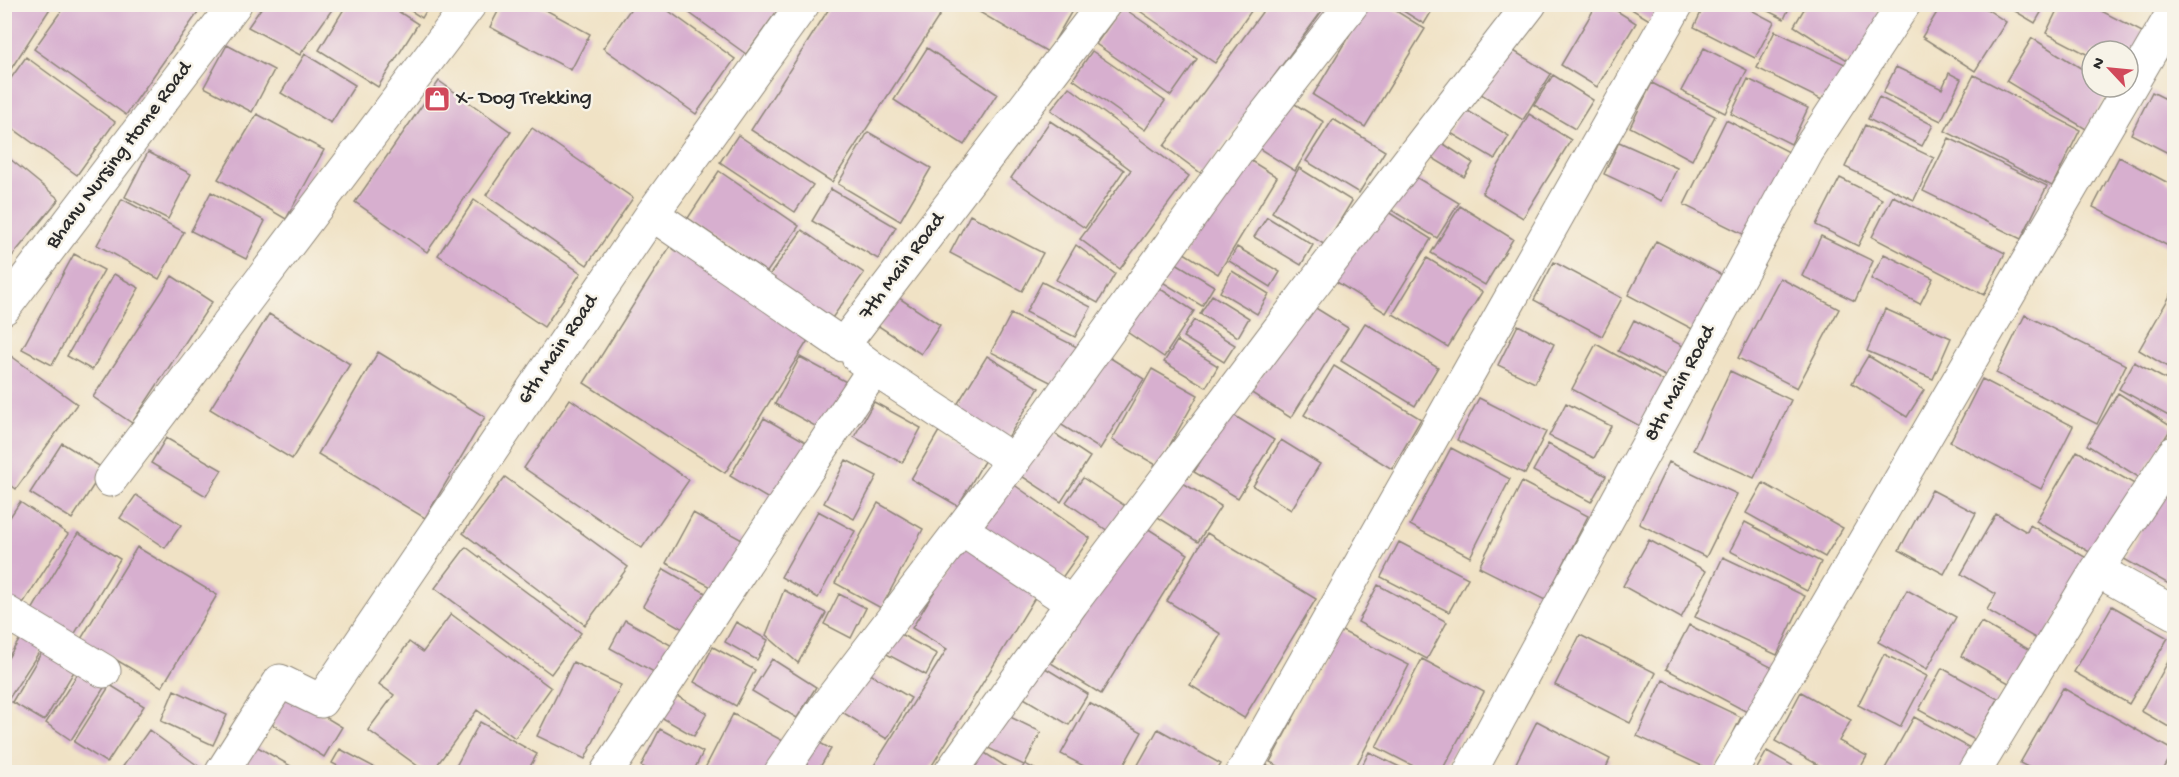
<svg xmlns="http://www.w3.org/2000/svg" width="2179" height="777" font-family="'Gochi Hand',sans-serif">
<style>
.building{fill:#d7afcf}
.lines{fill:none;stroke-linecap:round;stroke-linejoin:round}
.minor-casing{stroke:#8e8678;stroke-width:35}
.minor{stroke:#fff;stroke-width:33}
.labels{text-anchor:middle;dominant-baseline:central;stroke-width:5;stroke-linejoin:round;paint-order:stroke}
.poi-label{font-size:21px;fill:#2b2b2b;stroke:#f7f3e8;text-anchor:start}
.street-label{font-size:21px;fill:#2b2b2b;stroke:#f7f3e8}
</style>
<rect width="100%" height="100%" fill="#f7f3e8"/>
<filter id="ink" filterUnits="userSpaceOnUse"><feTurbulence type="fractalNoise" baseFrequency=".0167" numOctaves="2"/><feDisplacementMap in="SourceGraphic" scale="12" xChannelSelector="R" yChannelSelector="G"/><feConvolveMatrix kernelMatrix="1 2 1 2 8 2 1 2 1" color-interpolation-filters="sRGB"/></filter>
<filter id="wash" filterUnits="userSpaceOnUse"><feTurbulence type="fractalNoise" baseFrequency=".008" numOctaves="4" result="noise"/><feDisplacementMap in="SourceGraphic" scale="24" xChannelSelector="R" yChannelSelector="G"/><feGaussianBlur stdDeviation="1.35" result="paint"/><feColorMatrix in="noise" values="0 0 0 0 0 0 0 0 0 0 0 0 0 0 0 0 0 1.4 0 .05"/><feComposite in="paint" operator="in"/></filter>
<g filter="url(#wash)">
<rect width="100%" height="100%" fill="#f0e2c5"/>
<g id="blocks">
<path class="building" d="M4 4H53L9 72 4 69Z
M66 4H204L126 115 34 49Z
M264 4H336L300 55 248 27Z
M347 4H387L418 24 378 87 319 50Z
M400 4H430L422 18Z
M502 4H535L590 34 571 70 490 27Z
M634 4H659L735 59 696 114 603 48Z
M677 4H782L746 54Z
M832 4H947L832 182 751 130Z
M970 4H1076L1048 52 969 6Z
M1135 4H1256L1215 63 1134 7Z
M1268 4H1327L1202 174 1164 146Z
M1368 4H1385L1425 29 1365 127 1313 95Z
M1392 4H1436L1424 24Z
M1597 4H1606L1636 23 1597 87 1561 65Z
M1623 4H1661L1651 21Z
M1705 4H1740L1774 22 1755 58 1694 27Z
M1754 4H1791L1784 19Z
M1807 4H1865L1885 17 1855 65 1794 26Z
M1942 4H1979L2006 22 1975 71 1922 37Z
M2003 4H2046L2035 23Z
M2060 4H2088L2150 36 2128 78V51H2092V57L2046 33Z
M1122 7 1197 59 1171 96 1096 44Z
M1775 31 1847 65 1828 103 1757 68Z
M2032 38 2092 75V87H2111L2086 129 2006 81Z
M227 45 274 70 252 112 204 87Z
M927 48 997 94 964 145 894 100Z
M1509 48 1551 74 1523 120 1481 94Z
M1704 48 1747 70 1725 113 1681 91Z
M1092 51 1165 101 1145 130 1073 79Z
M305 54 355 85 331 123 281 93Z
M26 57 115 122 77 175 4 122V88Z
M1896 67 1942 89 1949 73 1961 79 1941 121 1883 93Z
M1553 75 1593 100 1575 129 1534 105Z
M1974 75 2080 130 2052 186 1945 131Z
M1748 79 1808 108 1791 144 1731 114Z
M439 81 511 132 427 252 355 202Z
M1652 83 1715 116 1692 160 1630 127Z
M1069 87 1189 176 1120 269 1080 239 1131 170 1051 110Z
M2152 92 2174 103V156L2131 134Z
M1879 97 1933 125 1922 146 1868 119Z
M1290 101 1324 122 1295 171 1260 149Z
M1463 108 1509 136 1495 159 1449 132Z
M257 114 324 150 286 219 218 179Z
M1529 114 1571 140 1523 218 1482 193Z
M1333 119 1385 151 1359 193 1306 161Z
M1726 120 1795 155 1753 239 1684 205Z
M1050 121 1124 170 1085 228 1011 178Z
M1865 125 1934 158 1914 200 1845 167Z
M532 128 633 198 587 265 486 195Z
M868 132 931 168 900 221 838 184Z
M738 135 813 185 795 212 720 162Z
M1949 138 2047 186 2021 239 1923 191Z
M1436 139 1473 163 1464 177 1426 154Z
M1619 142 1677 168 1662 201 1604 174Z
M148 152 191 174 168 219 125 197Z
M4 154 59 199 4 266Z
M1243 156 1277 177 1218 274 1184 253Z
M2119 157 2174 186V249L2093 207Z
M1299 168 1352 201 1325 245 1272 212Z
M1404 170 1459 203 1437 238 1383 205Z
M719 171 799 226 767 272 688 218Z
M1840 178 1882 199 1858 246 1816 225Z
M831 189 896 227 878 259 812 221Z
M211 192 265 221 246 259 191 231Z
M1893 196 2005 253 1984 295 1872 237Z
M122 199 184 232 159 279 97 245Z
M474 200 581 273 544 327 438 255Z
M1377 205 1431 239 1386 313 1332 279Z
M1460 206 1513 239 1485 285 1431 253Z
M970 215 1043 253 1022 291 950 253Z
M1267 217 1313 245 1301 265 1254 237Z
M802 230 864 273 825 328 763 284Z
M1821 236 1873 261 1855 301 1802 276Z
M1656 241 1726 277 1698 332 1628 295Z
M671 245 812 334 725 473 584 383Z
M1076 245 1115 274 1098 303 1056 280Z
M1237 247 1280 272 1271 287 1229 261Z
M74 254 104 270 52 365 22 349Z
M1884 254 1933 278 1920 304 1871 279Z
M1427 258 1482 292 1448 347 1393 314Z
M1171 260 1214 286 1202 306 1159 280Z
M1554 262 1622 298 1602 336 1534 300Z
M1232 271 1269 294 1257 314 1220 292Z
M114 274 139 288 92 370 67 356Z
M172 276 212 302 132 423 93 397Z
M1780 278 1839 309 1797 388 1738 358Z
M1042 282 1091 307 1075 337 1026 312Z
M1156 286 1194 311 1164 357 1127 332Z
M2174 289V371L2139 350Z
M1212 295 1249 318 1238 337 1200 314Z
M896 296 940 325 921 354 877 325Z
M1306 302 1348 328 1291 418 1250 392Z
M1885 309 1951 338 1933 379 1867 351Z
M269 314 350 364 292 459 210 409Z
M1011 314 1081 349 1062 388 991 352Z
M2025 315 2126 365 2097 424 1996 373Z
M1194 320 1235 345 1224 362 1183 337Z
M1634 320 1683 346 1667 377 1618 351Z
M1365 323 1438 367 1415 406 1341 361Z
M1518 325 1554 344 1535 383 1498 365Z
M1177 341 1218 366 1206 387 1164 362Z
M1596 344 1671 385 1647 430 1572 389Z
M378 352 485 417 425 518 318 454Z
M7 353 77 404 16 489 4 480V356Z
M1104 354 1144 379 1100 449 1060 424Z
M987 356 1039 388 1007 439 955 408Z
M1868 356 1924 390 1907 417 1852 383Z
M800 357 852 385 826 432 775 404Z
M2134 362 2174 384V419L2119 389Z
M1334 366 1421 419 1392 469 1304 415Z
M1152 369 1198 395 1158 466 1112 440Z
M1730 371 1791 400 1754 478 1693 450Z
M1982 379 2073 426 2041 489 1950 442Z
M2118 393 2172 427 2140 478 2087 445Z
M1479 398 1546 432 1525 474 1457 440Z
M570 399 689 480 642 548 524 468Z
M874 402 921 428 902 463 854 437Z
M1566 403 1611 426 1594 458 1549 436Z
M1230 413 1274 440 1238 498 1194 472Z
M764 418 813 446 779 505 730 476Z
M1046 428 1090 457 1061 502 1017 473Z
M939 431 986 458 958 506 911 479Z
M166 438 222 470 206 496 151 463Z
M1281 440 1320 464 1291 510 1253 486Z
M62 443 104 469 72 519 30 493Z
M1548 444 1606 476 1591 502 1533 471Z
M1451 448 1510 479 1470 557 1410 525Z
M2077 451 2138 486 2098 557 2036 521Z
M846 460 877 476 854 519 824 503Z
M1669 462 1737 494 1706 557 1639 524Z
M505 477 628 567 585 625 463 533Z
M1083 478 1125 506 1108 531 1066 502Z
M1178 480 1221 506 1198 542 1156 516Z
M2168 481 2174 485V587L2124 559Z
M1522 482 1588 516 1545 600 1479 567Z
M1763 483 1843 528 1825 557 1746 513Z
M1013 484 1090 538 1059 582 983 528Z
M1932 490 1976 513 1944 574 1899 550Z
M136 495 181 525 165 548 120 518Z
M20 502 68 534 20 608 4 598V526Z
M878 503 923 529 881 608 835 583Z
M818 511 855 531 818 598 781 577Z
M693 513 744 541 717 590 666 563Z
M1996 514 2027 532 2030 525 2090 560 2042 642 1987 610 1996 594 1961 574Z
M1745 522 1821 562 1807 591 1730 551Z
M1139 523 1188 554 1101 694 1051 663Z
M78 533 120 559 74 635 32 610Z
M1207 533 1316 599 1244 718 1190 685 1221 634 1167 601Z
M1649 540 1706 571 1681 618 1623 586Z
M1399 542 1468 578 1449 612 1381 577Z
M963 544 1039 591 928 772H870L947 649 912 628Z
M137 547 217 595 162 687 81 639Z
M466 547 581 633 551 674 435 588Z
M1723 557 1805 596 1777 655 1695 617Z
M664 569 709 595 688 632 643 606Z
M1378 585 1447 622 1427 659 1358 622Z
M784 590 826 613 798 663 766 635Z
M1907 590 1956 617 1927 669 1878 642Z
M839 594 866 608 851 638 824 624Z
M2112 606 2168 638 2129 704 2074 672Z
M451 614 551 688 515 738 477 710 432 772H426L368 730 394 695 379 684 409 642 423 652Z
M625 620 678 649 663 677 610 648Z
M736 622 768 640 757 660 725 642Z
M1981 622 2033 652 2014 686 1961 656Z
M1689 625 1773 668 1749 713 1666 669Z
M891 629 937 654 926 675 879 650Z
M1340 630 1409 665 1353 772H1290L1270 762Z
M25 631 45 643 8 700 4 697V664Z
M1580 635 1656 673 1630 723 1555 685Z
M46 645 78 665 44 721 12 702Z
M713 647 755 670 736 706 694 682Z
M2174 651V730L2141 711Z
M1884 654 1927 676 1900 727 1858 705Z
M772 659 816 687 797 718 752 691Z
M1422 659 1484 692 1441 772H1425L1376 747Z
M573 662 621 685 585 759 537 736Z
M1037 663 1088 694 1069 725 1017 694Z
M82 667 107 683 71 740 46 723Z
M1942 668 1998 699 1975 740 1919 710Z
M865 671 911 698 887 739 842 712Z
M1663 680 1741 717 1715 772 1637 736Z
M110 685 144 706 107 763 74 742Z
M2063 688 2174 751 2162 772H2037L2020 763Z
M665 689 707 713 694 736 652 712Z
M174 690 227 715 213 745 161 721Z
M1801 692 1851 720 1839 741 1867 756 1858 772H1831L1775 741Z
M287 694 342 727 324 757 270 723Z
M1089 703 1142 732 1120 772H1095L1061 754Z
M1002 713 1041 732 1025 764 1040 772H1020L1024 765 986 747Z
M733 714 785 742 769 772H703Z
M1914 717 1972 749 1959 772H1883Z
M1537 721 1610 759 1604 772H1531L1515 765Z
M480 722 537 754 527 772H462L455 768Z
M660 729 703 752 693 772H653L641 766Z
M1158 729 1221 764 1216 772H1134Z
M149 730 201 768 197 772H119Z
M809 737 831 749 817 772H788Z
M256 746 301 772H251L244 768Z
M974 746 1014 772H957Z
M340 749 376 768 374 772H349L332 763Z
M1767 751 1804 772H1755Z
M1369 752 1410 772H1359Z
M1267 765 1281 772H1263Z"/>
</g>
</g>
<g filter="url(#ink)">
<use href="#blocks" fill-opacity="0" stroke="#8e8678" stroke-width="1.5"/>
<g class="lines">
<defs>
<path id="minor" d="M652 214 843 345 1104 4
M4 308 235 4
M858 357 874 369 1014 461
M110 480 470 4
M2097 570 2174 613
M1072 603 1305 295 1530 4
M4 611 104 671
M222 772 280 681 321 701 652 214 803 4
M607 772 874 369
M781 772 826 706 1045 419 1247 138 1352 4
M951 772 1072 603 961 529
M1243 772 1677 4
M1470 772 1807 152 1904 4
M1730 772 2174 11
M1974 772 2097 570 2174 453"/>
</defs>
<use href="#minor" class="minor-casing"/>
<use href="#minor" class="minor"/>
</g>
</g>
<defs>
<symbol id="shop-square" viewBox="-11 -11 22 22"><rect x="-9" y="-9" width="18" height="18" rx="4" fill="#d1495b" stroke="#f7f3e8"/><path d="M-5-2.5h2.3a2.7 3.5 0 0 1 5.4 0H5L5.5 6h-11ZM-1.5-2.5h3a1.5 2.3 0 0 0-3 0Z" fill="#fff"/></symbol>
</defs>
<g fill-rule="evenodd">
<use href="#shop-square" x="422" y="84" width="30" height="30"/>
</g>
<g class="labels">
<g class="poi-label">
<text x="456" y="99">X- Dog Trekking</text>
</g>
<g class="street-label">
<text transform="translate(120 156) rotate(-53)">Bhanu Nursing Home Road</text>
<text transform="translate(903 267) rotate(-53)">7th Main Road</text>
<text transform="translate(559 350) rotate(-56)">6th Main Road</text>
<text transform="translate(1681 384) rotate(-62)">8th Main Road</text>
</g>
</g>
<rect width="2179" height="777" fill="none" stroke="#f7f3e8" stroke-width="24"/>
<g transform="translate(2110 69) rotate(296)"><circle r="28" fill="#f7f3e8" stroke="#a5a39c" stroke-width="1.5"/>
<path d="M0-4.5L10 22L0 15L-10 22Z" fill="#d1495b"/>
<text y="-9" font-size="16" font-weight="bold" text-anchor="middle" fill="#2b2b2b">N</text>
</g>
</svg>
